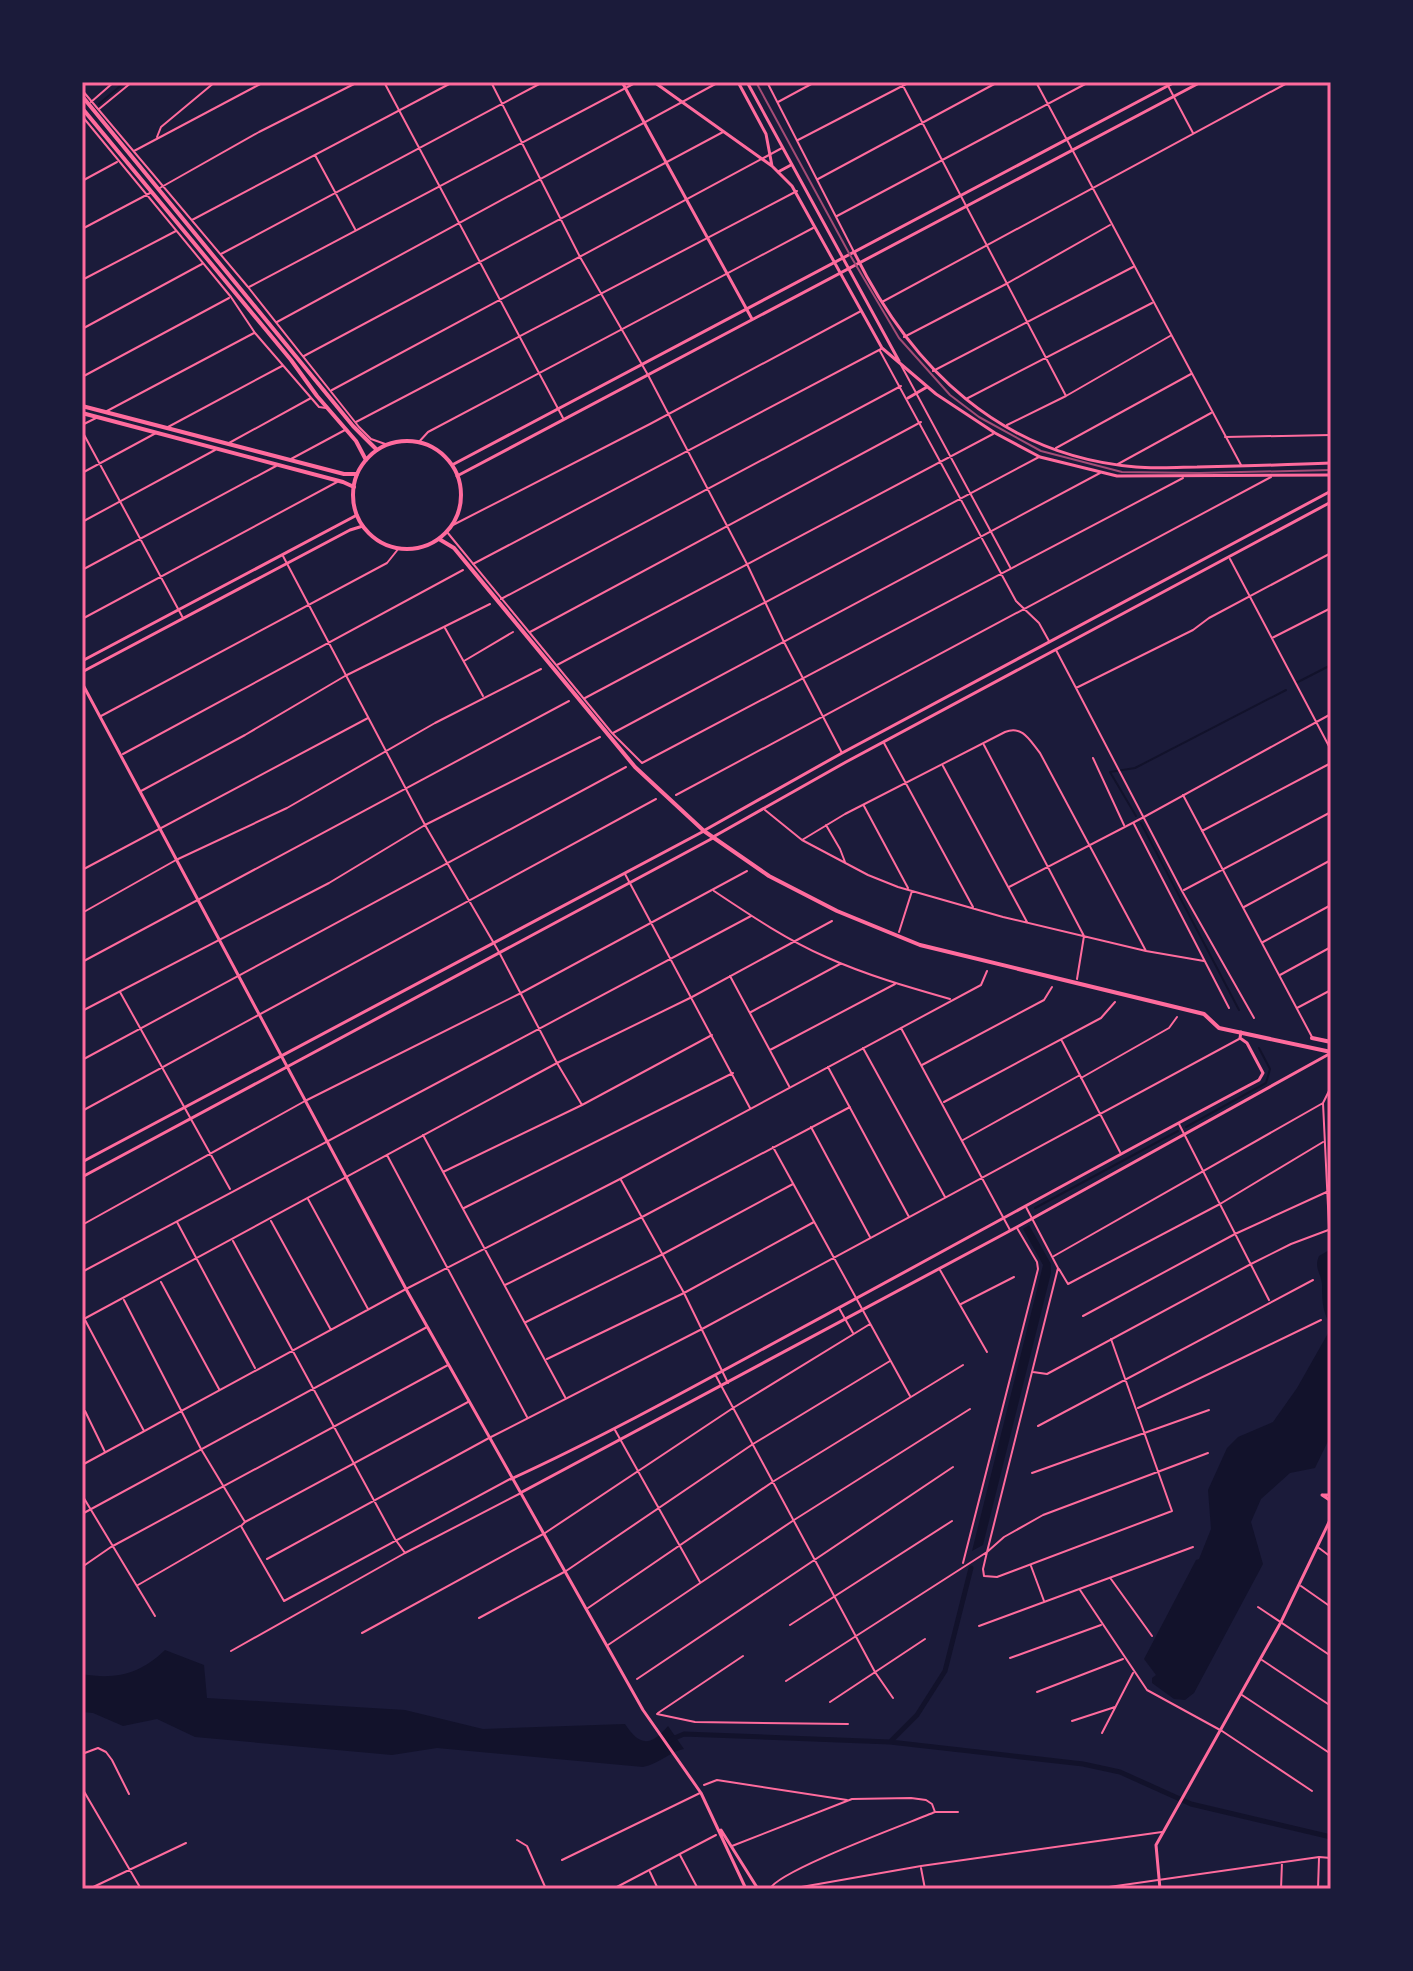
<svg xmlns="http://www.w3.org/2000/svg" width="1413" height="1971" font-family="'PT Sans',sans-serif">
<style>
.water{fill:#12122b}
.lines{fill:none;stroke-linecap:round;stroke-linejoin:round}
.stream{stroke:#12122b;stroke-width:2}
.canal{stroke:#12122b;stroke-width:5}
.minor{stroke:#ff6b9d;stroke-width:2}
.tertiary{stroke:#ff6b9d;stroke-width:3}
.secondary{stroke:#ff6b9d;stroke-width:3}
.primary{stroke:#ff6b9d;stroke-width:4}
.trunk{stroke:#ff6b9d;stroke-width:4}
.rail{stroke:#a44b75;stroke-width:2}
.neatline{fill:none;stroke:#ff6b9d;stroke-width:3}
</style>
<rect width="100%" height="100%" fill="#1b1b3a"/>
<path class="water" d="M1029 1225 1051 1264V1273L983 1545 972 1551 1043 1265 1023 1229Z
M1331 1249V1326C1323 1313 1322 1302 1322 1288 1323 1275 1313 1269 1319 1256Z
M1331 1328V1435L1315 1468 1290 1473 1261 1499 1251 1522 1263 1564 1194 1693 1185 1700 1174 1699 1152 1683V1678L1156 1675 1144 1659 1196 1560 1199 1559 1211 1529 1208 1490 1227 1448 1238 1437 1273 1422 1297 1388Z
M165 1650 204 1665 207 1698 405 1710 483 1729 625 1724C640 1747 651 1746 668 1726L684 1749C671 1751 661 1763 643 1767L437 1748 392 1755 195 1737 157 1719 123 1726 93 1713 82 1712V1674C116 1680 140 1674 165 1650Z"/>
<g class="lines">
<path class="stream" d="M99 104 125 82
M1296 683 1331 665
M1136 816 1110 772 1135 768 1286 690
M1141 823 1239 1010
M1186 1127 1266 1083 1270 1069 1259 1048
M1035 1208 1178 1131"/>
<path class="canal" d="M670 1740 684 1734 890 1742 1083 1764 1120 1772 1191 1804 1331 1837
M891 1741 917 1715 945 1671 971 1568"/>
<path class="minor" d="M384 82 563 418
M491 82 580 257 648 375 747 564 784 642 842 753
M767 82 854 252
M901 82 1066 396
M1036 82 1241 465
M1166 82 1193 133
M82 90 248 287 359 427 371 439 388 445
M91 102 114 82
M778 102 815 82
M99 109 132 82
M82 116 231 297 255 333 319 407 326 408
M157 137 161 127 215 82
M798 140 910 82
M134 151 264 82
M315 155 355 229
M818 179 998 82
M82 181 117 162
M158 189 259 132 358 82
M837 216 1089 82
M192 220 453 82
M82 229 152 192
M221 254 543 82
M82 280 176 231
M249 287 637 82
M882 302 1289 82
M277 322 719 82
M82 329 202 264
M904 337 1006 284 1110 225
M880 351 1016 601 1039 623 1049 641
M304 356 723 132
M901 365 1010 567
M933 371 1133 267
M82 377 229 298
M332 390 782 148
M966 399 1152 303
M107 411 254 333
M356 422 797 191
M82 425 96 418
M1007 425 1066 396 1170 336
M168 427 282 366
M82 431 183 618
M1225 437 1331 435
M229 443 311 398
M418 443 428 432 813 228
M1056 448 1191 374
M291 459 345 430
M1118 464 1211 413
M82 473 156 433
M82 522 215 450
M451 526 650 424 861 311
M447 532 612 733 642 763 1183 478
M283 556 425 825 499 952 557 1063 582 1105
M1230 559 1331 750
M473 564 881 349
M82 570 276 466
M501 599 901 386
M82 619 337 482
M445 628 483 696
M530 632 921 422
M1272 638 1331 608
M1056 650 1076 688 1193 630 1209 618 1331 553
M464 661 513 632
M557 665 993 434
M1076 688 1182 891 1254 1018
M585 698 1039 457
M101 716 387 563 399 548
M613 733 1100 473
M884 743 973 907
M984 745 1084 936 1077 979
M123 754 463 570
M1093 758 1124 825
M943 766 1027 922
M141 791 245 735 345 676 490 604
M676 795 1271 477
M1183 795 1312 1037
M864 806 908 888
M765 810 802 840 868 875 898 887 1003 917 1146 951 1204 961
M1134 824 1229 1008
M826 825 840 849 845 862
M1202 831 1331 763
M802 840 845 814 1005 732C1023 725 1030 741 1040 753L1146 951
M82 870 368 718
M625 874 750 1108
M1009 887 1144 817 1331 714
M1184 890 1331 812
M714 891C750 915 787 940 826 957 866 975 908 987 950 999
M1244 907 1331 860
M82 913 176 860 287 808 435 723 541 669
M899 932 912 891
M1263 942 1331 905
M82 962 569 701
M1280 975 1331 947
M730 976 789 1086
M120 992 230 1189
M1297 1008 1331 990
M82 1011 329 883 425 825 600 737
M751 1012 840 964
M901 1028 1010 1230
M1062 1041 1120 1152
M863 1048 945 1197
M770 1050 895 984
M82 1060 626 767
M922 1065 1044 1000 1052 987
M828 1067 909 1217
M1081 1078 1169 1028 1177 1017
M944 1102 1101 1018 1115 1002
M82 1111 656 799
M1179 1124 1269 1300
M811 1127 870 1237
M423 1135 565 1397
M963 1140 1080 1075
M773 1147 910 1396
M387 1155 527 1417
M443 1172 582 1105 712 1035
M621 1180 684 1293 728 1383
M308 1199 368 1309
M1026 1207 1058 1268 987 1552 983 1569 984 1576 997 1577 1172 1511 1111 1339
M464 1208 733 1073
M271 1221 331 1330
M177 1222 255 1368
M82 1225 305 1101 521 993 747 871
M1329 1227 1323 1103 1331 1087
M233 1241 395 1539 405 1553
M1054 1256 1323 1103
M1059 1269 1068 1284 1220 1204 1323 1142
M940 1270 987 1352
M82 1272 751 916
M161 1282 219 1389
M505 1285 642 1217 850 1107
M124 1300 201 1449 245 1522 241 1526 284 1601 510 1479
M961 1304 1014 1277
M839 1308 853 1333
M1083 1316 1235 1234 1331 1190
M82 1320 557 1063 692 997 832 921
M85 1320 144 1431
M526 1322 663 1254 793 1184
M547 1359 684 1293 814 1222
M1033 1372 1047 1374 1251 1264 1291 1244 1331 1229
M716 1376 875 1672 893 1698
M1138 1408 1321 1320
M85 1411 105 1452
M1038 1426 1313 1280
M615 1430 700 1582
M82 1465 406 1289 620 1179 981 985 987 971
M1032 1473 1209 1410
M82 1495 155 1616
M82 1514 427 1327
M245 1522 468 1402
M1319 1548 1331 1557
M267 1559 489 1438 702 1329 1239 1039
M963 1563 1038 1269 1037 1262 1017 1228
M1031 1566 1044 1601
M82 1567 111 1547 448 1365
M1111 1579 1152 1636
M138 1585 240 1526
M1301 1586 1331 1607
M1080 1590 1147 1690 1222 1731 1312 1791
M1258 1607 1331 1656
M588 1608 774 1481 963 1365
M479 1618 566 1571 753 1444 890 1361
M790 1625 952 1521
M979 1626 1193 1547
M362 1633 545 1533 733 1408 870 1324
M608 1645 794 1520 970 1409
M231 1651 405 1553 521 1493
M1010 1658 1101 1625
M1262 1660 1331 1706
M637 1679 953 1467
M786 1681 987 1552 1004 1537 1043 1515 1208 1453
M1037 1692 1123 1659
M1242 1695 1331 1754
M830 1702 925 1639
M658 1713 743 1656
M657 1714 695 1722 848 1724
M1072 1721 1115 1707
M1102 1733 1133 1673
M82 1754 98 1748 106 1752 112 1760 129 1794
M704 1785 717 1780 847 1800
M82 1788 141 1889
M517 1840 527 1846 546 1889
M732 1846 852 1799 911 1798 926 1800 932 1804 935 1812
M680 1855 698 1889
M562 1860 700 1793
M921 1868 925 1889
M650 1872 658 1889
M89 1889 186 1843
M613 1889 716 1835
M770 1889C777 1871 909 1823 935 1812H958
M790 1889 921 1866 1162 1832
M1095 1889 1319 1857 1331 1858
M1281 1889 1282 1862
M1318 1889 1319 1858"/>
<path class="tertiary" d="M705 830 842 753 1331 491
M713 837 846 762 1331 502
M511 1479C609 1434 702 1382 796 1331 950 1248 1104 1162 1259 1080L1263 1073 1247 1043 1240 1038 1241 1032
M522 1492 1017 1227 1331 1053
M1322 1495 1331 1501
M1322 1495H1331
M82 1884 85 1889
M1160 1889 1156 1845 1281 1622 1331 1518"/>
<path class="secondary" d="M622 82 752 319
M654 82 772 166 792 186 882 348 936 394 995 433 1040 457 1117 476 1331 475
M738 82 766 134 772 166
M747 82 899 361
M778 172 791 165
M854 252C911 368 1001 456 1136 467 1156 469 1177 467 1197 467 1242 466 1286 465 1331 463
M908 398 927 387
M452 465 1175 82
M457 476 1201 82
M82 661 357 515
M82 672 350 530 363 526
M82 683 406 1289 643 1710 701 1793 746 1889
M82 1162 704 831
M82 1177 713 838
M721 1830 758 1889"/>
<path class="primary" d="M82 406 344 474H357
M82 413 343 482 354 487"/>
<path class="trunk" d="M82 96 353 426 377 450
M82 108 291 360 317 396 356 441 366 460
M353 495a54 54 0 1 1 108 0a54 54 0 1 1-108 0Z
M439 539 454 548 635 767 704 831 769 876 837 911 920 945 1204 1014 1219 1028 1331 1052
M1312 1038 1331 1042"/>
<path class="rail" d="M756 82 850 255 899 338 950 395 979 417 1041 451 1122 472 1199 473 1331 470"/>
</g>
<rect width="1413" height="1971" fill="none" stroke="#1b1b3a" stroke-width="168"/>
<rect x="84" y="84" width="1245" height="1803" class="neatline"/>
</svg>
